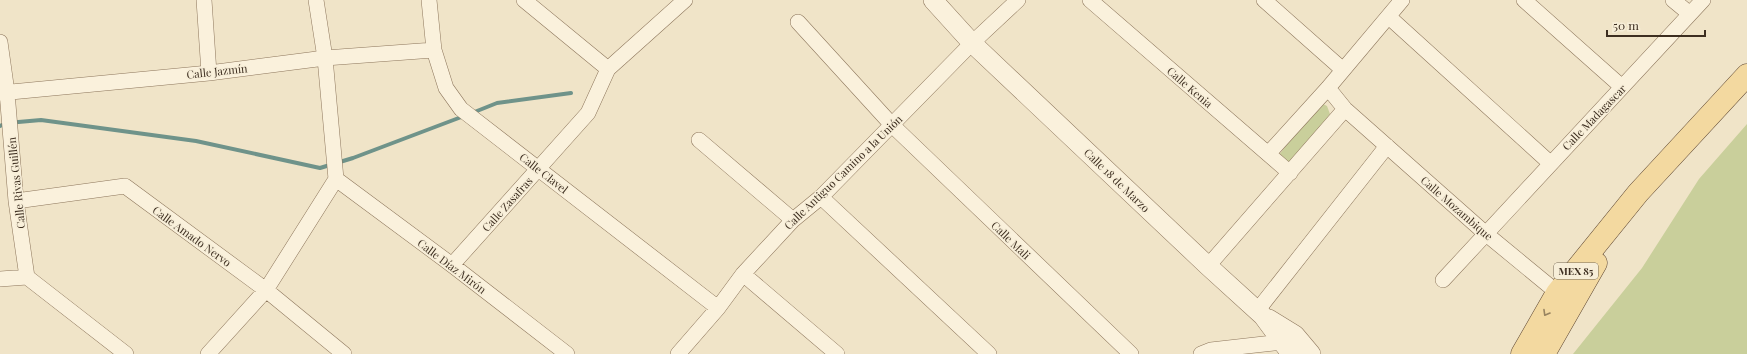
<svg xmlns="http://www.w3.org/2000/svg" width="1747" height="354" font-family="'Playfair Display',serif">
<style>
.green{fill:#c9cf9b}
.lines{fill:none;stroke-linecap:round;stroke-linejoin:round}
.stream{stroke:#6f938a;stroke-width:4}
.minor-casing{stroke:#8d765c;stroke-width:16}
.tertiary-casing{stroke:#8d765c;stroke-width:20}
.primary-casing{stroke:#5b4430;stroke-width:23}
.minor{stroke:#faf1dc;stroke-width:15}
.tertiary{stroke:#faf1dc;stroke-width:19}
.primary{stroke:#f3d9a0;stroke-width:22}
.oneway{stroke:#988460}
.labels{text-anchor:middle;dominant-baseline:central;stroke-width:3;stroke-linejoin:round;paint-order:stroke}
.shield{fill:#f7eed8;stroke:#756857;stroke-width:1}
.shield-label{font-size:10px;font-weight:bold;fill:#3d2e20}
.street-label{font-size:11px;fill:#3d2e20;stroke:#f7eed8}
</style>
<rect width="100%" height="100%" fill="#f0e4c8"/>
<path class="green" d="M1319 102 1327 106 1330 114 1293 161 1287 162 1279 155Z
M1747 124V354H1573L1642 268 1699 179Z"/>
<g class="lines">
<path class="stream" d="M472 113 497 103 571 93
M0 126 7 123 41 120 196 141 320 168 353 158 464 116"/>
<defs>
<path id="minor" d="M204 0 209 73
M316 0 325 58 336 179
M429 0 434 50 446 88 461 109 718 308
M524 0 608 69
M1090 0 1290 173
M1264 0 1342 69
M1524 0 1622 87
M1673 0 1690 14
M1389 17 1550 163
M798 22 892 125 1131 354
M0 42 7 92 16 201 27 277
M1328 88 1345 109 1485 233 1564 298
M0 93 209 73 325 58 434 50
M699 140 793 220
M1268 154 1328 88 1402 0
M336 179 452 265 567 354
M821 197 989 354
M16 201 125 186 266 290 344 354
M452 265 588 113 608 69 685 0
M1208 266 1345 109
M743 274 837 354
M27 277 126 354
M0 279 27 277
M1443 280 1703 0
M1257 311 1387 146
M208 354 266 290 336 179
M678 354 718 308 743 274 793 220 821 197 972 43 1018 0
M1201 354 1211 350 1282 342 1290 337"/>
<path id="tertiary" d="M933 0 972 43 1208 266 1263 316 1291 354
M1269 319 1295 335 1311 354"/>
<path id="primary" d="M1522 354 1557 293 1638 193 1747 75
M1544 354 1596 263"/>
</defs>
<use href="#minor" class="minor-casing"/>
<use href="#tertiary" class="tertiary-casing"/>
<use href="#primary" class="primary-casing"/>
<use href="#minor" class="minor"/>
<use href="#tertiary" class="tertiary"/>
<use href="#primary" class="primary"/>
</g>
<defs><path id="oneway-chevron" d="M-2-3.5L2.5 0L-2 3.5" fill="none" stroke-width="1.6" stroke-linecap="round" stroke-linejoin="round"/></defs>
<use class="oneway" href="#oneway-chevron" transform="translate(1546 313) rotate(120)"/>
<g class="labels">
<rect class="shield" x="1554" y="263" width="44" height="16" rx="3"/>
<g class="shield-label">
<text x="1576" y="271">MEX 85</text>
</g>
<g class="street-label">
<text transform="translate(217 71) rotate(-6)">Calle Jazmín</text>
<text transform="translate(1190 87) rotate(41)">Calle Kenia</text>
<text transform="translate(1594 117) rotate(-46)">Calle Madagascar</text>
<text transform="translate(843 172) rotate(-44)">Calle Antiguo Camino a la Unión</text>
<text transform="translate(544 173) rotate(38)">Calle Clavel</text>
<text transform="translate(1117 180) rotate(44)">Calle 18 de Marzo</text>
<text transform="translate(16 183) rotate(-96)">Calle Rivas Guillén</text>
<text transform="translate(507 204) rotate(-48)">Calle Zasafras</text>
<text transform="translate(1457 208) rotate(41)">Calle Mozambique</text>
<text transform="translate(192 236) rotate(36)">Calle Amado Nervo</text>
<text transform="translate(1011 240) rotate(44)">Calle Mali</text>
<text transform="translate(452 266) rotate(37)">Calle Díaz Mirón</text>
</g>
</g>
<path d="M1607 30v6h98v-6" fill="none" stroke="#3d2e20" stroke-width="2"/>
<text x="1613" y="30" font-size="12" fill="#3d2e20" stroke="#f7eed8" stroke-width="3" paint-order="stroke">50 m</text>
</svg>
